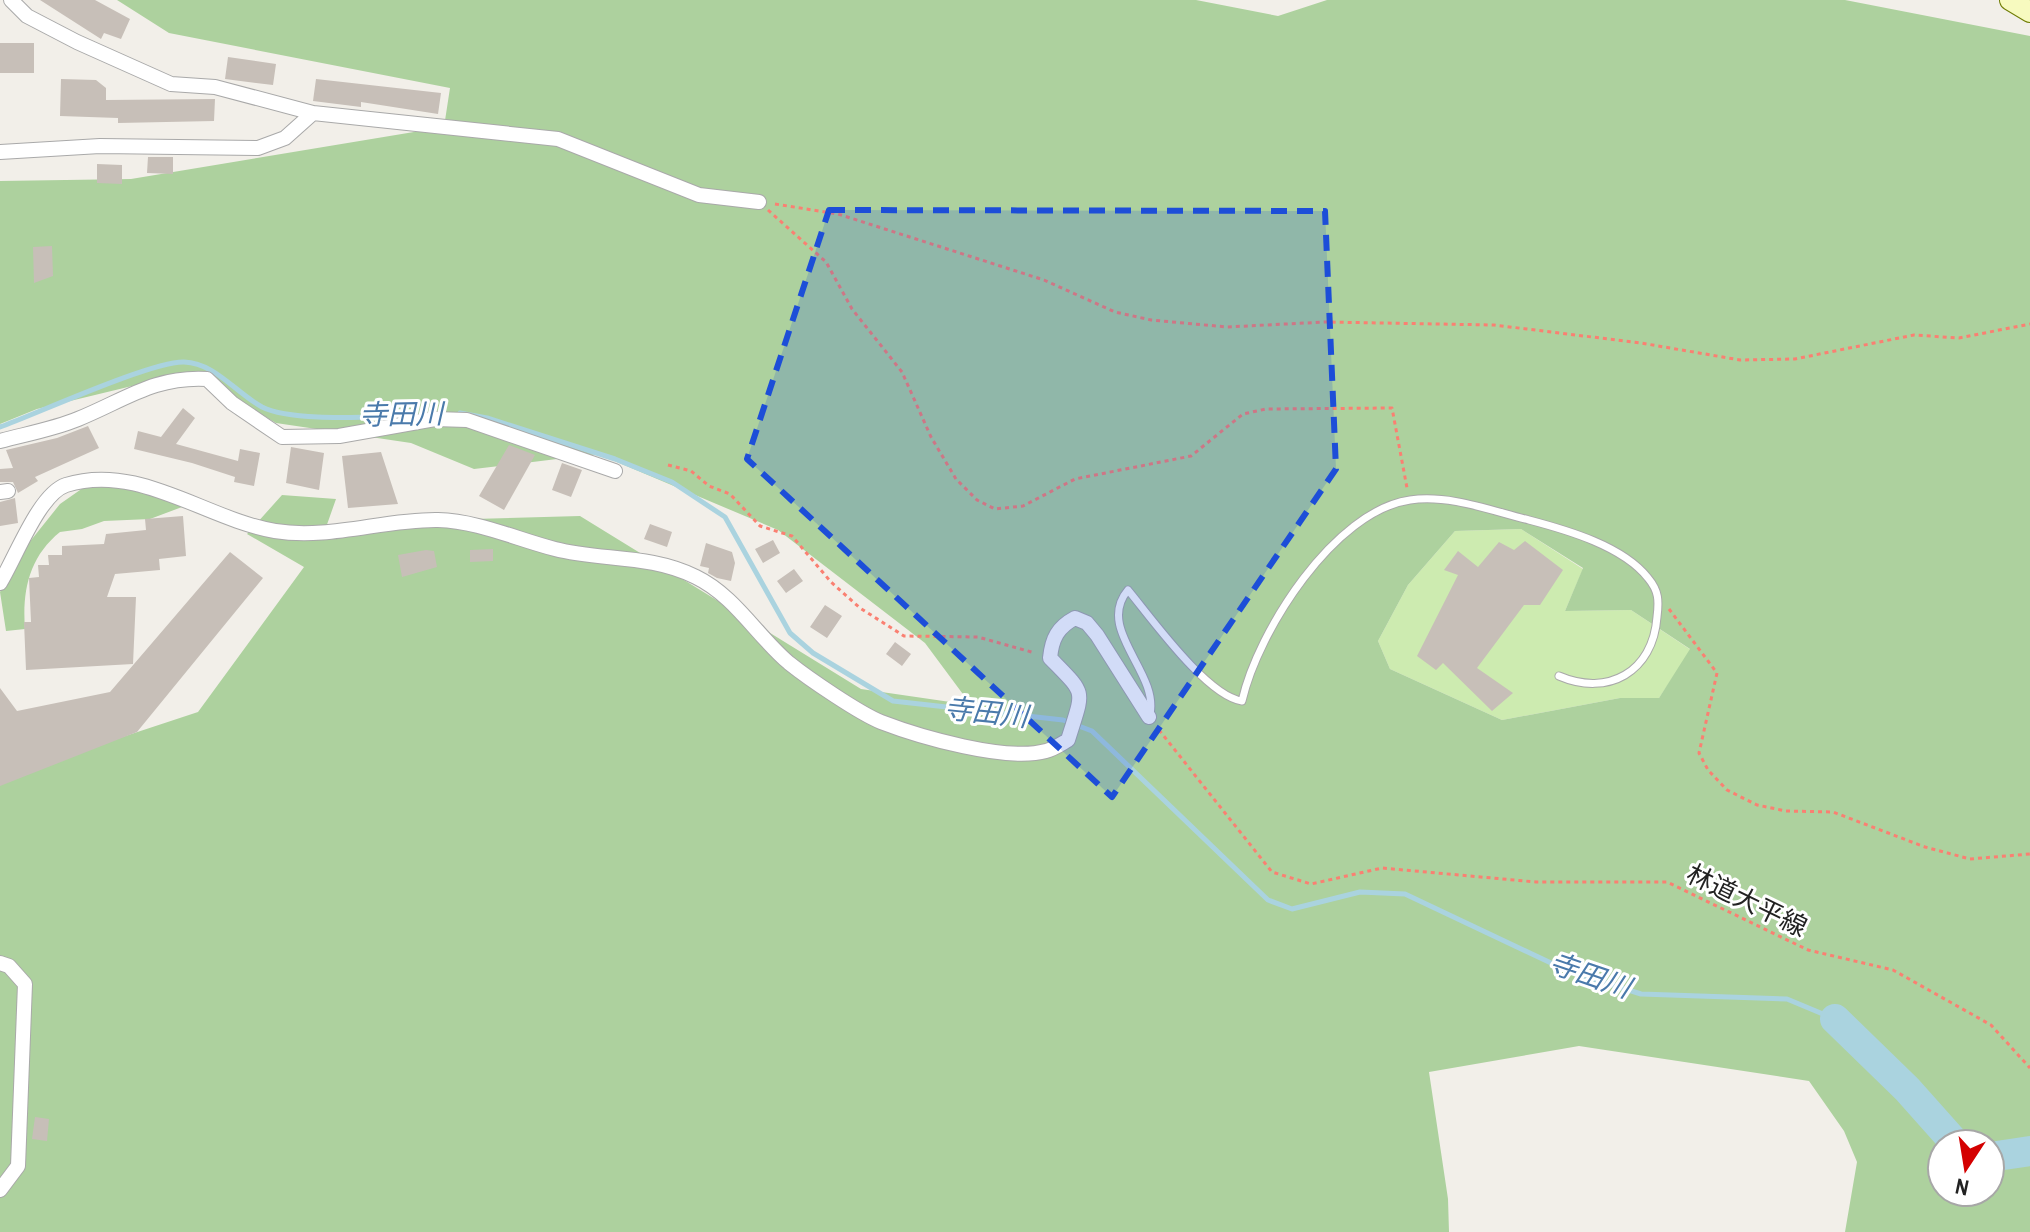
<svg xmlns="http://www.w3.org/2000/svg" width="2030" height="1232" font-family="'Archivo Narrow','Noto Sans JP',sans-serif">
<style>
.grass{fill:#cdebb0}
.forest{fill:#add19e;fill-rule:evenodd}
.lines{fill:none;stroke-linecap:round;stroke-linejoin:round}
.stream{stroke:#aad3df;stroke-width:5}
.river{stroke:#aad3df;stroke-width:30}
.building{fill:#c7bfb8}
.lane-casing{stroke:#a9a9a9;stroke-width:9}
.street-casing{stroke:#a9a9a9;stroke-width:16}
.secondary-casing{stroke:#707d05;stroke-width:22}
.path{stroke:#fa8072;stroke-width:3;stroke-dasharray:4 4;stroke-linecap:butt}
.lane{stroke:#fff;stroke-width:7}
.street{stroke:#fff;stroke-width:14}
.secondary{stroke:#f7fabf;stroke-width:20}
.marked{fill:#1d4ed8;fill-opacity:0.2;stroke:#1d4ed8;stroke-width:6;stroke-dasharray:16 10;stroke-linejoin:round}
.labels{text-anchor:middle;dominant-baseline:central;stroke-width:6;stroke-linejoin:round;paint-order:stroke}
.street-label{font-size:26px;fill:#222;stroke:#fff}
.water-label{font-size:28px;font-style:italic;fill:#4a7aab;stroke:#fff}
</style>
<rect width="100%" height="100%" fill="#f2efe9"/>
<path class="grass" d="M1521 529 1583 569 1565 611 1631 610 1691 650 1659 698H1620L1502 720 1390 669 1378 641 1408 585 1455 531Z"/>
<path class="forest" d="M117 0H1196L1278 16 1327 0H1845L2030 36V1232H1845L1857 1162 1844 1131 1809 1081 1579 1046 1429 1072 1448 1199 1449 1232H0V784L92 747 198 712 304 567 247 534 282 495 336 499 324 533 437 520 580 516 861 689 971 705 925 643 778 530 598 454 474 469 411 443 276 423 190 372 37 409 0 424V181L131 179 444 127 450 88 169 33ZM1521 529 1583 568 1565 611 1631 610 1690 649 1659 698H1620L1502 720 1390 669 1378 641 1408 585 1455 531ZM1942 1144H1990V1192H1942Z
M127 479 190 504 150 519 104 521 82 529 60 532C29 557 22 591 25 629L6 631 0 592 16 559 60 504 90 483Z"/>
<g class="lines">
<path class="stream" d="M460 413 487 418 615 459 672 482 725 517 790 633 813 653 893 701 1063 720 1092 731 1268 900 1292 909 1360 892 1405 894 1568 971 1641 994 1787 999 1835 1019
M0 427C36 414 152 361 184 362 215 363 236 393 262 407 294 423 376 416 414 416"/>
<path class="river" d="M1835 1019 1907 1089 1956 1144
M1990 1157 2030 1151"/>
</g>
<path class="building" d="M40 0H95L130 19 121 39 104 33 101 39Z
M0 43H34V73H0Z
M228 57 276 64 273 85 225 79Z
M61 79 96 80 106 88V100L215 99 214 121 118 123V118L60 116Z
M316 79 441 93 438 114 361 102V107L313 101Z
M148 157H173V174L147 173Z
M97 164 122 165V184L97 183Z
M52 246 53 276 34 283 33 247Z
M183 408 195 418 176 444 238 461 240 449 260 453 254 486 234 482 235 477 192 463 134 449 138 431 161 437Z
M88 426 99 448 35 477 38 481 18 493 13 482H0V469L13 468 6 450 57 438Z
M509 445 535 455 504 510 479 496Z
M291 447 324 453 319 490 286 483Z
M381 452 398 504 348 508 342 456Z
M562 463 582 470 571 497 552 490Z
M15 498 18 523 0 526V502Z
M183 516 186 556 159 559 160 570 115 574 107 597H136L133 664 26 670 24 622H31L29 578 39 577 38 565H49L48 555H62V546L104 544 106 534 146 530 145 519Z
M650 524 672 532 667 547 644 539Z
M773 540 780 553 763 563 755 549Z
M1525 541 1563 570 1540 605H1524L1477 668 1513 693 1492 711 1443 663 1436 670 1417 656 1458 575 1444 570 1458 551 1478 567 1499 542 1514 550Z
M706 543 732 552 735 563 731 581 717 578 708 573 709 568 700 566Z
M493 549V561L470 562V550Z
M426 550 434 551 437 567 402 577 398 555Z
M230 552 263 578 137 732 0 786V688L17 711 110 692Z
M794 569 803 581 786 593 777 581Z
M825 605 842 616 827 638 810 627Z
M895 642 911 654 902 666 886 654Z
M35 1117 49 1119 47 1141 32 1139Z"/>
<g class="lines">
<defs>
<path id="lane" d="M1150 714C1159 672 1095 629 1128 590 1152 619 1207 696 1242 701 1258 631 1334 511 1410 500 1449 494 1492 511 1529 520 1567 530 1623 546 1648 578 1659 591 1659 601 1657 617 1653 672 1608 697 1559 676"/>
<path id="street" d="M11 0 27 16 77 42 171 84 215 87 313 113 558 139 699 195 759 202
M0 152 100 146 258 148 285 138 313 113
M0 441C26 434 54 429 78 419 125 400 154 376 207 379L232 403 282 437 339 436 435 419 467 420 615 471
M0 492 8 491
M0 583C16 557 39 494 66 485 138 462 205 519 275 531 329 540 384 519 438 520 478 521 516 539 555 549 601 561 650 554 696 577 735 596 757 636 789 663 809 679 859 713 881 722 920 737 1006 762 1046 751 1054 749 1061 744 1068 740 1084 688 1087 696 1050 658 1052 638 1058 627 1075 618L1087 623 1097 635 1149 717
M0 963 9 966 25 984 18 1166 0 1190"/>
<path id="secondary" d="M2010 0 2030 12"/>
</defs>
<use href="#lane" class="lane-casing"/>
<use href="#street" class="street-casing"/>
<use href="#secondary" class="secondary-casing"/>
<path class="path" d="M775 204 838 214 1044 280 1115 312 1151 320 1227 327 1325 322 1494 325 1641 343 1740 360 1795 359 1914 335 1959 338 2030 324
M768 210 826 262 852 309 902 372 931 437 956 479 977 500 995 509 1023 506 1075 479 1191 456 1243 414 1266 409 1392 408 1407 488
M668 465 691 471 709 486 730 494 760 526 792 536 831 582 860 608 904 636 978 637 1035 653
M1669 609 1717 673 1699 753 1708 770 1727 790 1757 805 1786 811 1833 812 1925 847 1970 859 2030 854
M1159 730 1272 872 1311 884 1382 868 1536 882H1667L1808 950 1893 970 1991 1025 2030 1068"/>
<use href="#lane" class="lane"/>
<use href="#street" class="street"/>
<use href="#secondary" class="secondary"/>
</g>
<path class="marked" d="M829 210 1325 211 1336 469 1112 797 747 459Z"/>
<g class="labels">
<g class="street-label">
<text transform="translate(1747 900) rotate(26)">林道大平線</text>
</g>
<g class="water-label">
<text transform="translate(401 414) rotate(-1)">寺田川</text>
<text transform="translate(986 712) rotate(6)">寺田川</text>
<text transform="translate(1590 975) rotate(19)">寺田川</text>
</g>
</g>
<g transform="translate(1966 1168) rotate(192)"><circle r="38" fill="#ffffff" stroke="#a7a7a7" stroke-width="2"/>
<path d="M0-6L14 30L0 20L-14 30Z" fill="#d40000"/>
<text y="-12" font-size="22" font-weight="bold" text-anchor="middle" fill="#222222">N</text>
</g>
</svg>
